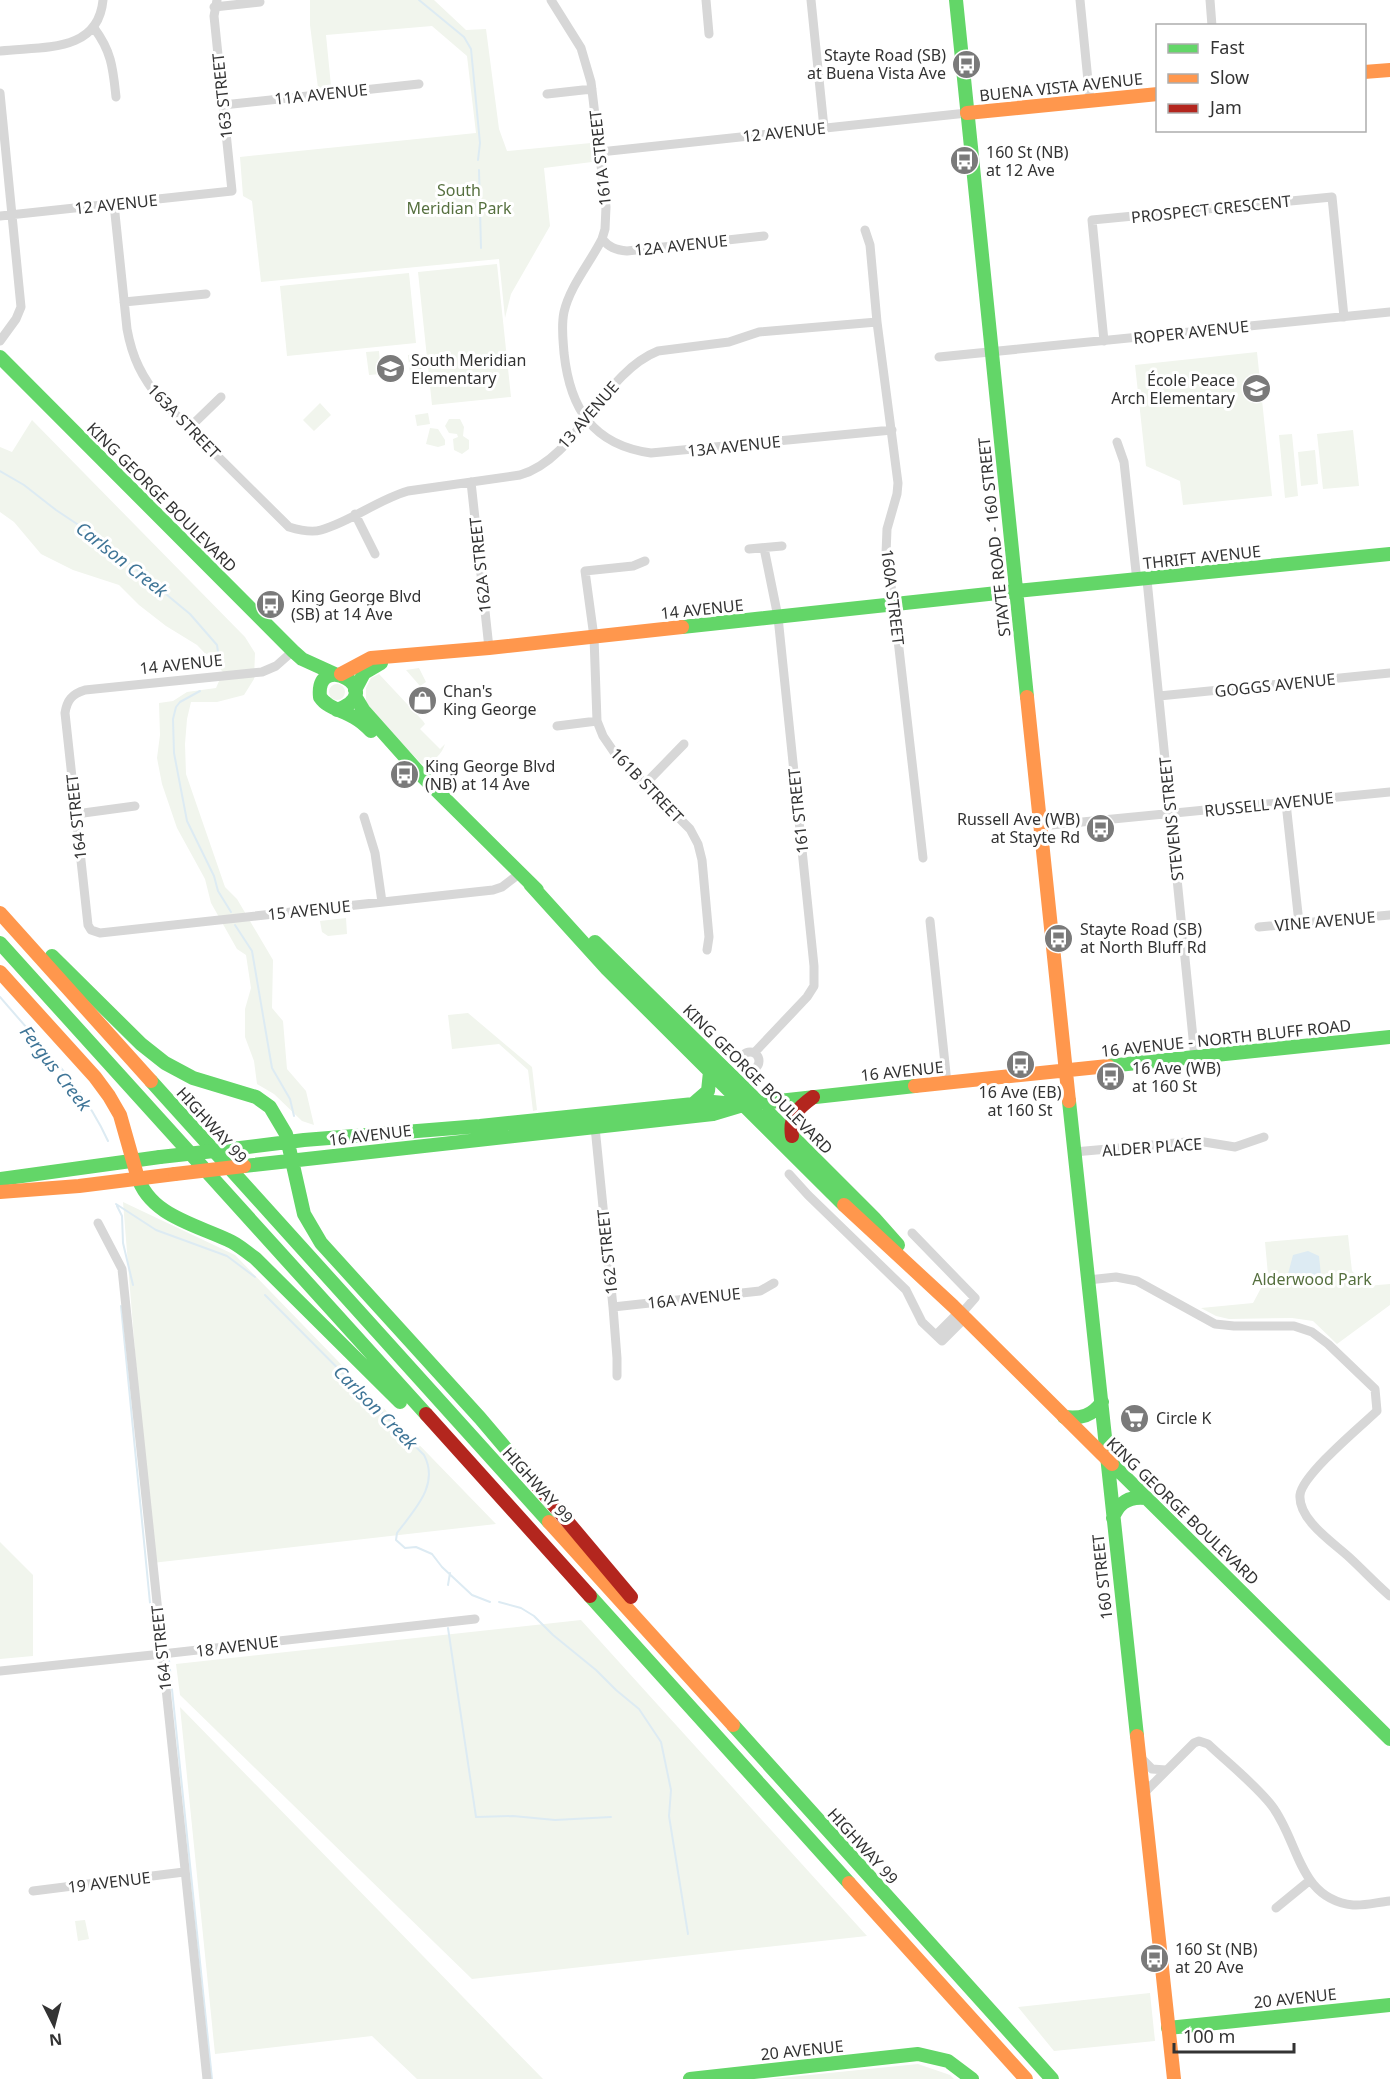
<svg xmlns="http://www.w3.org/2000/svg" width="1390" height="2079" font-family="'Noto Sans',sans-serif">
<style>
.green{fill:#f1f5ed}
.water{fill:#ddebf3}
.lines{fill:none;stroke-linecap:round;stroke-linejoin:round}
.stream{stroke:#ddebf3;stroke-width:2}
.street{stroke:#d7d7d7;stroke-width:9}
.fast{stroke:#63d668;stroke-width:14}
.slow{stroke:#ff974d;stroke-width:14}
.jam{stroke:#b3261e;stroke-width:14}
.fast-bridge{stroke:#63d668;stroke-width:14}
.slow-bridge{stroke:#ff974d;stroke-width:14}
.labels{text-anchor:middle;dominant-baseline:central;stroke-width:6;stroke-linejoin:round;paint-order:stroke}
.poi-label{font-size:16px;fill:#333;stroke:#fff;text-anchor:start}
.street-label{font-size:16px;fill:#333;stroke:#fff}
.park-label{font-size:16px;fill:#56703f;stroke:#fff}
.water-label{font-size:18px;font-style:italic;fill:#3f7597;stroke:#fff}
</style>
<rect width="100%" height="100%" fill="#fff"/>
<path class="green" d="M310 0H434L466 30 486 29 499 129 507 151 591 143 592 162 544 168 550 226 511 294 505 318 499 259 261 282 252 201 243 196 240 157 476 133 467 56 432 26 326 35 331 86 318 88 310 25Z
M497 264 511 397 432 405 418 272Z
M409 273 416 343 287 356 280 286Z
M379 351 381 374 369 375 366 352Z
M1257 352 1272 496 1183 505 1180 481 1146 466 1135 365Z
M421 353 423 371 410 373 408 355Z
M320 403 331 415 314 431 303 420Z
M428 413 430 424 417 426 415 415Z
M449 419H460L464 427 463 436 469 440V449L462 454 454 450 453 439 458 437 457 434 449 433 445 426Z
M32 420 245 637 255 653 254 679 244 695 217 702H191L187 719 185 744 186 774 225 887 237 899 273 960 272 1008 283 1021 287 1069 306 1091 314 1125 302 1121 274 1094 257 1084 254 1061 245 1037V1009L251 988 246 955 237 949 211 903 205 879 177 828 162 784 157 758 160 735 159 703 173 701 187 692 216 688 223 672 197 645 166 626 139 605 119 585 73 570 41 554 14 522 0 512V447L12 452Z
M430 428 438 429 445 440V445L438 447 426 444Z
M1353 430 1359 486 1323 489 1317 434Z
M1292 434 1298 496 1285 498 1279 435Z
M1315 450 1318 484 1301 486 1298 452Z
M419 668 426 682 420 686 406 670Z
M379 674 423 721 425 724 420 729 440 749 445 744C442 754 433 763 422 764L383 725 366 702V688L371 678Z
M329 692a8 8 0 1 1 16 0a8 8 0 1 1-16 0Z
M346 918 347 934 328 936 322 932 320 921Z
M468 1013 532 1067 537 1110 533 1111 528 1070 499 1044 452 1049 448 1015Z
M123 1202 235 1255 496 1524 152 1563Z
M1348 1235 1352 1271 1366 1286 1390 1284V1305L1337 1344 1313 1321 1292 1318 1229 1319 1216 1316 1201 1308 1253 1303 1268 1275 1265 1242Z
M0 1542 33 1575V1656L0 1659Z
M581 1620 867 1936 472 1979 180 1695 176 1664Z
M180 1707 543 2079H417L372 2036 215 2054Z
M85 1920 89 1939 78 1941 75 1921Z
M1150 1993 1155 2041 1054 2051 1018 2007Z
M918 2064 950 2075 954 2079H770Z"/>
<path class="water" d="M1308 1251 1319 1256 1321 1275 1316 1282H1309L1303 1277 1296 1280 1288 1274 1293 1255Z"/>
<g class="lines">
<path class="stream" d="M419 0 464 37 471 49 480 143 478 160
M479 170 481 248
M0 471 24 485 56 510 98 538 190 614 217 645 220 666
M200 691 180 702 176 707 173 719 174 753 187 821 214 876 218 891 231 912
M235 925 252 951 272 1068 290 1099 294 1116
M0 997C39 1043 83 1086 108 1141
M116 1204 156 1230 227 1256 255 1277
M117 1206 122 1216 123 1243 133 1285
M265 1295 424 1455C440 1485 414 1510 397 1533L396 1540 405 1548 416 1547 432 1554 442 1567 472 1595 490 1602
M121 1306 154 1644 158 1648
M448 1585 450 1573
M499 1602 521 1608 534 1616 553 1635 596 1670 616 1690 639 1709 661 1742 671 1790 669 1816 688 1934
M448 1628 476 1817 513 1816 555 1820 611 1817
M169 1660 212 2079"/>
<path class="street" d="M551 0 581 48 591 82 606 207 605 229 602 239C590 263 570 286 564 312 561 326 563 339 564 353 570 409 593 445 651 453L892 430
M706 0 709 34
M811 0 824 128
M1080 0 1090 101
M1210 0 1212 26
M214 7 260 2
M94 28C112 52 113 69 116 97
M0 51C41 46 98 54 103 0
M0 93 21 307 16 319 0 341
M547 94 592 89
M223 105 419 84
M600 152 967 113
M114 204 127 329C132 357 142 378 161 400L289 527C299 530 311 533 321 530 352 521 377 500 408 491L520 475C578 458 602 373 658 351L729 342 759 332 877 322
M0 216 232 191 214 16 217 0
M865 230 870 245 877 322 898 483 897 494 887 529 886 554 894 605 923 858
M602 239C609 247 615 250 627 251L764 236
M124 302 206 294
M1104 341 1092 220 1332 197 1344 317
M939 357 1390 312
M189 428 221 397
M1117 442 1124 462 1137 581
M471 482 489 648
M355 514 375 554
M749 549 782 546
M645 561 633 566 585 571 594 637 597 721 603 736 616 755 690 829 698 844 702 860 709 937 707 950
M1147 580 1195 1058
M293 651 276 666 262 672 85 690C72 694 67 700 65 713L88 925 91 930 100 933 493 890 502 887 519 874
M1159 696 1390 673
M557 726 597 721
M645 784 684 744
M1286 803 1299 923
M76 814 135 806
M364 817 375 853 382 902
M1041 826 1390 792
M930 921 947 1083
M1259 927 1390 915
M741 1061a9 9 0 1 1 18 0a9 9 0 1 1-18 0Z
M754 1053 807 997 814 986V966L778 617 764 548
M595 1127 613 1307 617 1358V1376
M1074 1152 1198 1141 1235 1147 1264 1137
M789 1174 808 1195 906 1290 922 1322 942 1341 965 1318
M98 1223 122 1269 207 2079
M912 1233 975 1298 961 1314
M1088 1280 1116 1277 1137 1281 1215 1324 1234 1326H1294L1312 1332 1328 1344 1375 1389 1377 1411C1361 1426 1302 1475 1300 1495 1298 1520 1334 1543 1350 1558 1364 1571 1376 1584 1390 1596
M613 1307 760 1291 774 1283
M936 1335 959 1312
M0 1671 162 1654 475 1619
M1141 1758 1152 1769 1166 1770
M1143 1794 1194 1743 1199 1741 1208 1744C1228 1763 1256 1785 1272 1806 1299 1841 1298 1899 1353 1905 1365 1906 1378 1902 1390 1901
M33 1891 184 1872
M1276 1908 1309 1881"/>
<path class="fast" d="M956 0 1027 697
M0 357 293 651 302 659 335 674
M682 627 1016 591 1390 554
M355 690 364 673 381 663
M355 696 364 711 422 776 537 890
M337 710C390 691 315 649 320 697 328 709 343 710 355 718 361 721 366 726 371 731
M530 884 607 969 844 1205
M595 942 738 1082 874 1218 898 1245
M0 943 426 1414
M52 956 141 1044 165 1063 193 1078 256 1097 270 1107 286 1134 304 1214 321 1243 480 1418 530 1477
M1108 1066 1390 1037
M151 1081 549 1522
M1069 1101 1137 1736
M693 1104 708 1091 710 1072
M232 1149 304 1140 480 1126 713 1102 735 1104
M244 1166 713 1114 743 1105 915 1086
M137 1175C149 1215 194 1224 228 1240 238 1244 246 1252 255 1258L400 1402
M0 1179 160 1157
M1064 1417C1081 1419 1092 1416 1102 1402
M1112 1464 1390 1739
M1113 1518C1118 1502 1130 1496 1146 1498
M590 1596 849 1883
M733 1725 1052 2079
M1168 2028 1390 2005
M690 2079 918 2054 948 2061 972 2079"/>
<path class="slow" d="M1364 72 1390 70
M967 113 1158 94
M341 674 371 658 489 648 682 627
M1027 697 1069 1101
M0 913 151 1081
M0 972 95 1077 109 1096 120 1115 137 1175
M915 1086 1108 1066
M0 1192 79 1186 175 1174
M844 1205 953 1306 1112 1464
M549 1522 733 1725
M1137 1736 1174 2079
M849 1883 1026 2079"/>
<path class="jam" d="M792 1136C789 1116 798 1108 813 1097
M426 1414 590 1596
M530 1477 631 1597"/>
<path class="fast-bridge" d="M160 1157 232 1149"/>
<path class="slow-bridge" d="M175 1174 244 1166"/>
</g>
<defs>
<symbol id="bus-disc" viewBox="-11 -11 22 22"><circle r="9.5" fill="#7a7a7a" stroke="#fff"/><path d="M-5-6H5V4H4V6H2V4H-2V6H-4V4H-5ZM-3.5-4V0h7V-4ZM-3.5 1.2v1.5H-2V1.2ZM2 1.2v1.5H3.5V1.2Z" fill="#fff"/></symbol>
<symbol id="school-disc" viewBox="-11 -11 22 22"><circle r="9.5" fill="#7a7a7a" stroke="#fff"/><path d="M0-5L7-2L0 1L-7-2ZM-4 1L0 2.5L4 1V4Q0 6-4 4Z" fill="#fff"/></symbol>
<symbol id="shop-disc" viewBox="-11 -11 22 22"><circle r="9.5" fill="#7a7a7a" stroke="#fff"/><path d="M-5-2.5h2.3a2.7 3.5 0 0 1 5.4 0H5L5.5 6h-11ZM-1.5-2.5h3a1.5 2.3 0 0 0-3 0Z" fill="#fff"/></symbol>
<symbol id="supermarket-disc" viewBox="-11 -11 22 22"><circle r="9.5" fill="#7a7a7a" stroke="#fff"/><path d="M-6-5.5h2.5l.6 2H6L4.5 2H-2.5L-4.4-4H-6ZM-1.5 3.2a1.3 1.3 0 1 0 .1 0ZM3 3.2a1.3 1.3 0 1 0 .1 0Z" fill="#fff"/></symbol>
</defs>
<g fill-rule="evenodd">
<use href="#bus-disc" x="950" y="48" width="33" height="33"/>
<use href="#bus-disc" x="948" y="144" width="33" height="33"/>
<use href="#school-disc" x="374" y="352" width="33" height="33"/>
<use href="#school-disc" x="1240" y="372" width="33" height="33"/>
<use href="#bus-disc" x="254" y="588" width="33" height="33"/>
<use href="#shop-disc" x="406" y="684" width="33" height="33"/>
<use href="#bus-disc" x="388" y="758" width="33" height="33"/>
<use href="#bus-disc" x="1084" y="812" width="33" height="33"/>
<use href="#bus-disc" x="1042" y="922" width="33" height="33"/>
<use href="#bus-disc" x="1004" y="1048" width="33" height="33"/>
<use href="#bus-disc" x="1094" y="1060" width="33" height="33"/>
<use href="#supermarket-disc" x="1118" y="1402" width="33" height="33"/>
<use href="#bus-disc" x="1138" y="1942" width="33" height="33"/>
</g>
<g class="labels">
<g class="poi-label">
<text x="946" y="55" text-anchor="end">Stayte Road (SB)<tspan x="946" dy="18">at Buena Vista Ave</tspan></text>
<text x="986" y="152">160 St (NB)<tspan x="986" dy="18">at 12 Ave</tspan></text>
<text x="411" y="360">South Meridian<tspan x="411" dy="18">Elementary</tspan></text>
<text x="1235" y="380" text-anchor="end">École Peace<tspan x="1235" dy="18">Arch Elementary</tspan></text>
<text x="291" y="596">King George Blvd<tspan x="291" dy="18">(SB) at 14 Ave</tspan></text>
<text x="443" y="691">Chan's<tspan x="443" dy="18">King George</tspan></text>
<text x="425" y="766">King George Blvd<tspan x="425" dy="18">(NB) at 14 Ave</tspan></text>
<text x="1080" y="819" text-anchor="end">Russell Ave (WB)<tspan x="1080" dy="18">at Stayte Rd</tspan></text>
<text x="1080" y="929">Stayte Road (SB)<tspan x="1080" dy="18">at North Bluff Rd</tspan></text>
<text x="1132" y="1068">16 Ave (WB)<tspan x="1132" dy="18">at 160 St</tspan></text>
<text x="1020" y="1092" text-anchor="middle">16 Ave (EB)<tspan x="1020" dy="18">at 160 St</tspan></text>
<text x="1156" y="1418">Circle K</text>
<text x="1175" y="1949">160 St (NB)<tspan x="1175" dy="18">at 20 Ave</tspan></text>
</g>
<g class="street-label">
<text transform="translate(1061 87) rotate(-6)">BUENA VISTA AVENUE</text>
<text transform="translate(321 94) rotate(-6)">11A AVENUE</text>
<text transform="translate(222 96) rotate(-96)">163 STREET</text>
<text transform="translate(784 132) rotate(-6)">12 AVENUE</text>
<text transform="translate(600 158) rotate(-96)">161A STREET</text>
<text transform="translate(116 204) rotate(-6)">12 AVENUE</text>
<text transform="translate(1211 209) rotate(-6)">PROSPECT CRESCENT</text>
<text transform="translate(681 245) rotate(-6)">12A AVENUE</text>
<text transform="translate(1191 332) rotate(-6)">ROPER AVENUE</text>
<text transform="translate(588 415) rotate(-49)">13 AVENUE</text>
<text transform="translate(184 421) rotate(46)">163A STREET</text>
<text transform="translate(734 446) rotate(-6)">13A AVENUE</text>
<text transform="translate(162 497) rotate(45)">KING GEORGE BOULEVARD</text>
<text transform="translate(994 537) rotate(-96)">STAYTE ROAD - 160 STREET</text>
<text transform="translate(1202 557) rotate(-6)">THRIFT AVENUE</text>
<text transform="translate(480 565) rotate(-96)">162A STREET</text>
<text transform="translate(893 597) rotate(83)">160A STREET</text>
<text transform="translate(702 609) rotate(-6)">14 AVENUE</text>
<text transform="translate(181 664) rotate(-6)">14 AVENUE</text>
<text transform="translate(1275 685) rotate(-6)">GOGGS AVENUE</text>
<text transform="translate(647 785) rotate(46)">161B STREET</text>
<text transform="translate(1269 804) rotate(-6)">RUSSELL AVENUE</text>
<text transform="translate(798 811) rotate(-96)">161 STREET</text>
<text transform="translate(76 817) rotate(-96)">164 STREET</text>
<text transform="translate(1171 819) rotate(-96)">STEVENS STREET</text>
<text transform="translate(309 910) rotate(-6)">15 AVENUE</text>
<text transform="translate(1325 921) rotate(-5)">VINE AVENUE</text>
<text transform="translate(1226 1038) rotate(-6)">16 AVENUE - NORTH BLUFF ROAD</text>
<text transform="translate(902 1071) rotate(-6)">16 AVENUE</text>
<text transform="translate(758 1079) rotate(45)">KING GEORGE BOULEVARD</text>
<text transform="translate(212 1125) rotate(48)">HIGHWAY 99</text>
<text transform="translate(370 1135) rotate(-7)">16 AVENUE</text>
<text transform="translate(1152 1147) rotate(-4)">ALDER PLACE</text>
<text transform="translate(607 1252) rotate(-96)">162 STREET</text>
<text transform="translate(694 1298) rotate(-6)">16A AVENUE</text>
<text transform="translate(538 1485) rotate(48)">HIGHWAY 99</text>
<text transform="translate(1183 1511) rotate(44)">KING GEORGE BOULEVARD</text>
<text transform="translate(1102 1577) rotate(-96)">160 STREET</text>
<text transform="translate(237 1646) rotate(-7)">18 AVENUE</text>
<text transform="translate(161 1648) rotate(-96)">164 STREET</text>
<text transform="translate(863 1846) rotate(48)">HIGHWAY 99</text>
<text transform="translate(109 1882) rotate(-7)">19 AVENUE</text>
<text transform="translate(1295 1998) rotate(-6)">20 AVENUE</text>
<text transform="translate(802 2050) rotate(-6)">20 AVENUE</text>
</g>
<g class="park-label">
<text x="459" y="190">South<tspan x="459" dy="18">Meridian Park</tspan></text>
<text x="1312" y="1279">Alderwood Park</text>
</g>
<g class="water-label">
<text transform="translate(122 559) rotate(38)">Carlson Creek</text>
<text transform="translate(56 1068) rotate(52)">Fergus Creek</text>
<text transform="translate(376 1407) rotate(45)">Carlson Creek</text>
</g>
</g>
<rect x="1156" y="24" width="210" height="108" fill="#ffffff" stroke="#adadad" stroke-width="1.5"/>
<rect x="1168" y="44" width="30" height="9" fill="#63d668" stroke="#adadad" stroke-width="1.5"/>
<text x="1210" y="54" font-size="18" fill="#333333">Fast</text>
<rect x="1168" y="74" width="30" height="9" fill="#ff974d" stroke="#adadad" stroke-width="1.5"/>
<text x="1210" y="84" font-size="18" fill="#333333">Slow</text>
<rect x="1168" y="104" width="30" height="9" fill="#b3261e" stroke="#adadad" stroke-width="1.5"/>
<text x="1210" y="114" font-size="18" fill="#333333">Jam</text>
<g transform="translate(54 2025) rotate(174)" stroke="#ffffff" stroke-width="4.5" paint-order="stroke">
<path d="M0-4.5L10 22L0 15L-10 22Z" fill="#333333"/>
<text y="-9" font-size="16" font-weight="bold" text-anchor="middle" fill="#333333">N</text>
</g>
<path d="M1174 2043v9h120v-9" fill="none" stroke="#333333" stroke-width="3"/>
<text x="1183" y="2043" font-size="18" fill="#333333" stroke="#ffffff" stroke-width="4.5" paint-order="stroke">100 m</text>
</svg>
